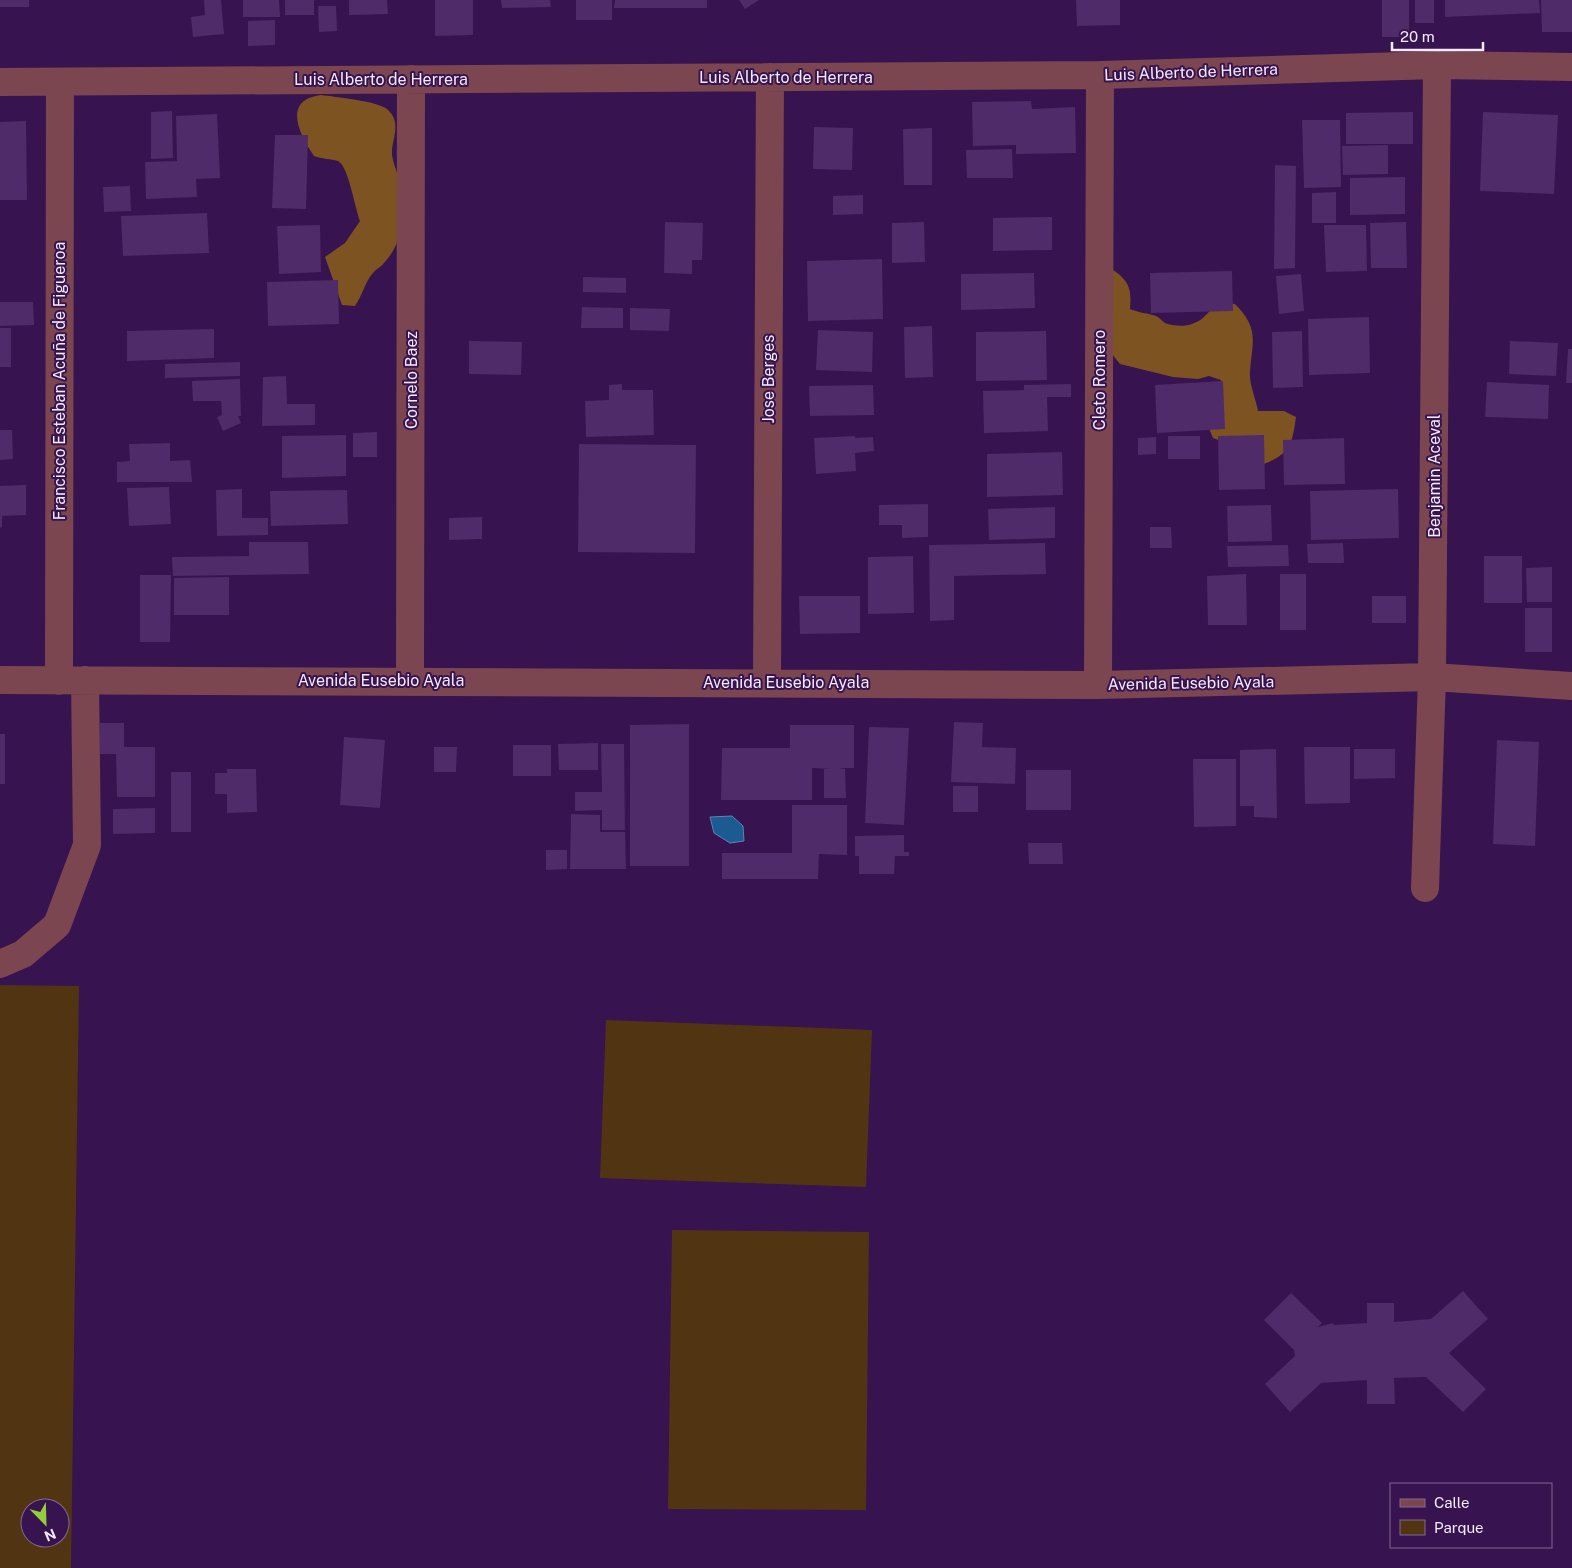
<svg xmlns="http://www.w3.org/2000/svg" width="1572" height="1568" font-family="'Public Sans',sans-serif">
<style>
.green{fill:#513512;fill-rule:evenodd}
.forest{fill:#7d5421}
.water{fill:#1c5b91;stroke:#5c86b0}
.building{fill:#4f2b69}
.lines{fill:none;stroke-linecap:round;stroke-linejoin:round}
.minor{stroke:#7c4650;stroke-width:28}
.labels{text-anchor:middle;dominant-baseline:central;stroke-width:4;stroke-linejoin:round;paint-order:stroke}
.street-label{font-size:16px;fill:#f3ebfa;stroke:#37134f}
</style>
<rect width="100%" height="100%" fill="#37134f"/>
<path class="green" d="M0 985 79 986 71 1568H0ZM30 1508H60V1538H30Z
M606 1020 872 1030 866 1187 600 1178Z
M672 1230 869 1232 866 1510 668 1509Z"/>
<path class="forest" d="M321 95C335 97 377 101 387 109 403 123 391 139 392 155 394 168 401 180 403 192 405 217 402 244 384 263 381 267 376 269 373 273 365 282 362 296 355 306L342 305 325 257 345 243 360 221C355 208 348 165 338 161 331 159 322 159 314 156 299 134 282 100 321 95Z
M1109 267C1128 280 1132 286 1130 309 1139 313 1148 313 1156 316 1159 317 1162 321 1165 323 1172 326 1185 327 1192 324 1213 317 1205 302 1235 304 1260 329 1252 342 1250 372 1249 384 1256 399 1258 411H1284L1296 417C1292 444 1291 453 1264 464L1224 442 1213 438 1208 426 1222 393 1221 380 1209 376 1198 379 1173 377 1120 364 1112 354Z"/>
<path class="water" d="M732 816 743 826 744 841 730 843 714 833 710 817Z"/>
<path class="building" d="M0 0H29V7H0Z
M204 0H221L224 34 193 37 191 17 205 15Z
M243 0H279L280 17H243Z
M285 0H314V15H285Z
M349 0H387L388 14 349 15Z
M435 0H473V35L435 36Z
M501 0H550L551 7 502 8Z
M576 0H612V20H576Z
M615 0H707V8H614Z
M739 0H759L745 9Z
M1076 0H1120V25L1077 26Z
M1382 0H1409V37H1382Z
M1415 0H1434V23H1415Z
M1445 0H1539L1540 13 1445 17Z
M1541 0H1572V32H1542Z
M318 6H336L337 31 319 32Z
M275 20V45L248 46V21Z
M1031 101 1032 109 1075 107 1076 153 1016 154V145L973 146 972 102Z
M172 111 173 158 151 159V112Z
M1413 112V144H1346V113Z
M1483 112 1558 115 1554 194 1480 191Z
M217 114 220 178 196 179 197 197 146 199 145 162 177 161 176 116Z
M1302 120H1340L1341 187 1304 188Z
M26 121 27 200H0V122Z
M814 127 853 128 852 170 813 169Z
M932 128V185H904L903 129Z
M275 135H308L306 209 272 208Z
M1388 145V174L1343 175 1342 146Z
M1012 149 1013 178H967L966 150Z
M1275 165 1296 166 1295 268 1274 269Z
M1405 177V214L1350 215V178Z
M130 186 131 211 104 212 103 187Z
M1336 192V223H1312V193Z
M863 195V214L833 215V196Z
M207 213 209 253 123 256 121 216Z
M1052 217V250L993 251V218Z
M665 222 703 223 702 260H692V274L664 273Z
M924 222 925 262 892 263V223Z
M1406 222 1407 268H1371L1370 223Z
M320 225 321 272 279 274 277 226Z
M1324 225H1366L1367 271 1326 272Z
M882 259 883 319 808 321 807 261Z
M1232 271 1233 311 1151 313 1150 273Z
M1034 273 1035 308 961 310V274Z
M1301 274 1304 311 1279 314 1276 276Z
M583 277 626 278V293L583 292Z
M338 280 339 324 268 326 267 282Z
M0 302H33L34 325 0 326Z
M582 307 623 308V328H581Z
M630 308 670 309 669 331 630 330Z
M1369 317 1370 373 1309 375 1308 319Z
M932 326 933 377 905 378 904 327Z
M0 328H11V367H0Z
M214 329V358L127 361V331Z
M818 330 873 332 872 372 816 370Z
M1046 331 1047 380 976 381V332Z
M1302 331 1303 387 1273 388 1272 332Z
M469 341 522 342 521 375 469 374Z
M1510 341 1558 343 1556 376 1509 374Z
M1568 349H1572V383H1566Z
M240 362V376L165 378V364Z
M286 376 287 404H315V425L262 426 263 377Z
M240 379 241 416H238L241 423 223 431 217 417 222 415 221 401H193L192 381Z
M1223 381 1225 429 1157 433 1155 385Z
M1487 382 1549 385 1548 419 1485 417Z
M622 384V390H653L654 435 586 437 585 401 609 400V385Z
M1071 384V397H1047L1048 431 984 433 983 391 1024 390V385Z
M873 385 874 415 810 416 809 386Z
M0 430H12L13 459 0 460Z
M377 432V457H353V433Z
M346 435V476L282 478V436Z
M1264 435 1265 489 1219 490 1218 436Z
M855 436V438L873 437 874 451 855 453 856 471 816 474 814 438Z
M1168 436H1200V459H1168Z
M1156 437V454L1138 455V438Z
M1344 438 1345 484 1284 485 1283 440Z
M170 443V461L190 460 192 482H117V462L130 461 129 444Z
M579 444 696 445 695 553 578 552Z
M1062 452 1063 495 987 497V454Z
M26 485V515L2 516V527L0 528V486Z
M169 487 171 524 129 526 127 488Z
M242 489V518H268V535L217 536 216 490Z
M1398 489 1399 538 1311 540 1310 491Z
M347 490 348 524 271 526 270 491Z
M928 504V537L902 538V525H879V505Z
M1271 505 1272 541 1228 542 1227 506Z
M1055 507V538L989 540 988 509Z
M482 517V539L449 540V518Z
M1150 527H1171L1172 548H1150Z
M249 542H308L309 574 173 576 172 557 249 556Z
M1045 543 1046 574 954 576V620L930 621 929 545Z
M1343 543 1344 563H1308L1307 544Z
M1288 545 1289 566 1228 567 1227 546Z
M913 556 914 613 868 614V557Z
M1484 556H1522V603H1484Z
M1552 567V602H1527L1526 568Z
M1246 574 1247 625H1208L1207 576Z
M1280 574H1306V630H1280Z
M140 575H171L170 642H140Z
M229 577V615H174V578Z
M799 596H860V633L800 634Z
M1372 596H1406V623H1372Z
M1525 608H1552V652H1525Z
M954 722 983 723 982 747 1016 748 1015 784 951 782Z
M100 723H124V747H155V797H117L116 754H100Z
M689 724V866H630V725Z
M790 725H854V768H839L845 769 846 798H824V769H831L812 768V800H721L722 748H790Z
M869 727 909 728 904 825 865 823Z
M0 734H5V784H0Z
M344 737 385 740 380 808 340 805Z
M1497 740 1539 742 1535 846 1493 844Z
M598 743V770H559L558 744Z
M601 744H624L625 830H602V810L575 811V792H602Z
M513 745H551V776H513Z
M434 747H457L456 772H434Z
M1304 747H1350V803L1305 804Z
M1276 749 1277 818 1254 817V806H1240V750Z
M1354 749H1395V778L1354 779Z
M1193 759H1236V826L1194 827Z
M227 769H256L257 812 227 813V794H215V773H227Z
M1026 770H1071V810H1026Z
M171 772H191V832H171Z
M953 786H978V812H953Z
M792 805H847V855L819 854 818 879H722V853H792Z
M155 808V833L113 834V809Z
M571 814 600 815V832H625L626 869H570Z
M904 835V852H909V856H895L894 874H859V856H855V836Z
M1028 843H1062L1063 864H1029Z
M546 850H567V869L546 870Z
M1463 1291 1488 1319 1449 1353 1486 1389 1463 1412 1426 1377 1394 1378 1395 1404H1367V1380L1321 1383 1290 1412 1265 1384 1295 1356 1294 1350 1264 1320 1291 1293 1322 1323 1318 1327 1333 1323 1334 1325 1367 1323V1303H1394V1322L1431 1319Z"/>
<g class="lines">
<path class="minor" d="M0 82 1100 75 1437 65 1572 67
M0 680 1098 685 1432 677 1572 686
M410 680 411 79
M59 681 60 82
M767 682 770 77
M1098 685 1100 75
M1425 888 1432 677 1437 65
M0 964 23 954 57 925 87 845 85 680"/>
</g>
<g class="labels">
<g class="street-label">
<text transform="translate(1191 72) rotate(-2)">Luis Alberto de Herrera</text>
<text x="786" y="77">Luis Alberto de Herrera</text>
<text x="381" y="79">Luis Alberto de Herrera</text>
<text transform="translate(768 379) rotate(-90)">Jose Berges</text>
<text transform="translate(411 380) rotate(-90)">Cornelo Baez</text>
<text transform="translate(1099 380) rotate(-90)">Cleto Romero</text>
<text transform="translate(59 381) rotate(-90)">Francisco Esteban Acuña de Figueroa</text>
<text transform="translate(1434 476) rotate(-90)">Benjamin Aceval</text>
<text x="381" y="680">Avenida Eusebio Ayala</text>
<text x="786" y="682">Avenida Eusebio Ayala</text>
<text transform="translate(1191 683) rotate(-1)">Avenida Eusebio Ayala</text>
</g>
</g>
<rect x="1390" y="1483" width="162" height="65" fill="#37134f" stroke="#826993"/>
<rect x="1400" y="1499" width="25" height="8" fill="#7c4650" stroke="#826993"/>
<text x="1434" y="1508" font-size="15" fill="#f3ebfa">Calle</text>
<rect x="1400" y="1520" width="25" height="15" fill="#513512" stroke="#826993"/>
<text x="1434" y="1533" font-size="15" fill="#f3ebfa">Parque</text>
<g transform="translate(45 1523) rotate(157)"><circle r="24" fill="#37134f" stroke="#826993"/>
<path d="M0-4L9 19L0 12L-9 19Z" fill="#95cc3b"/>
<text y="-8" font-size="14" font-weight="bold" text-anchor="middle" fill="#f3ebfa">N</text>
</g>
<path d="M1392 42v8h91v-8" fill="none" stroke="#f3ebfa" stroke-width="2.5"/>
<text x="1400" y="42" font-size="15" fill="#f3ebfa" stroke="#37134f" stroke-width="4" paint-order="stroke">20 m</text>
</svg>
